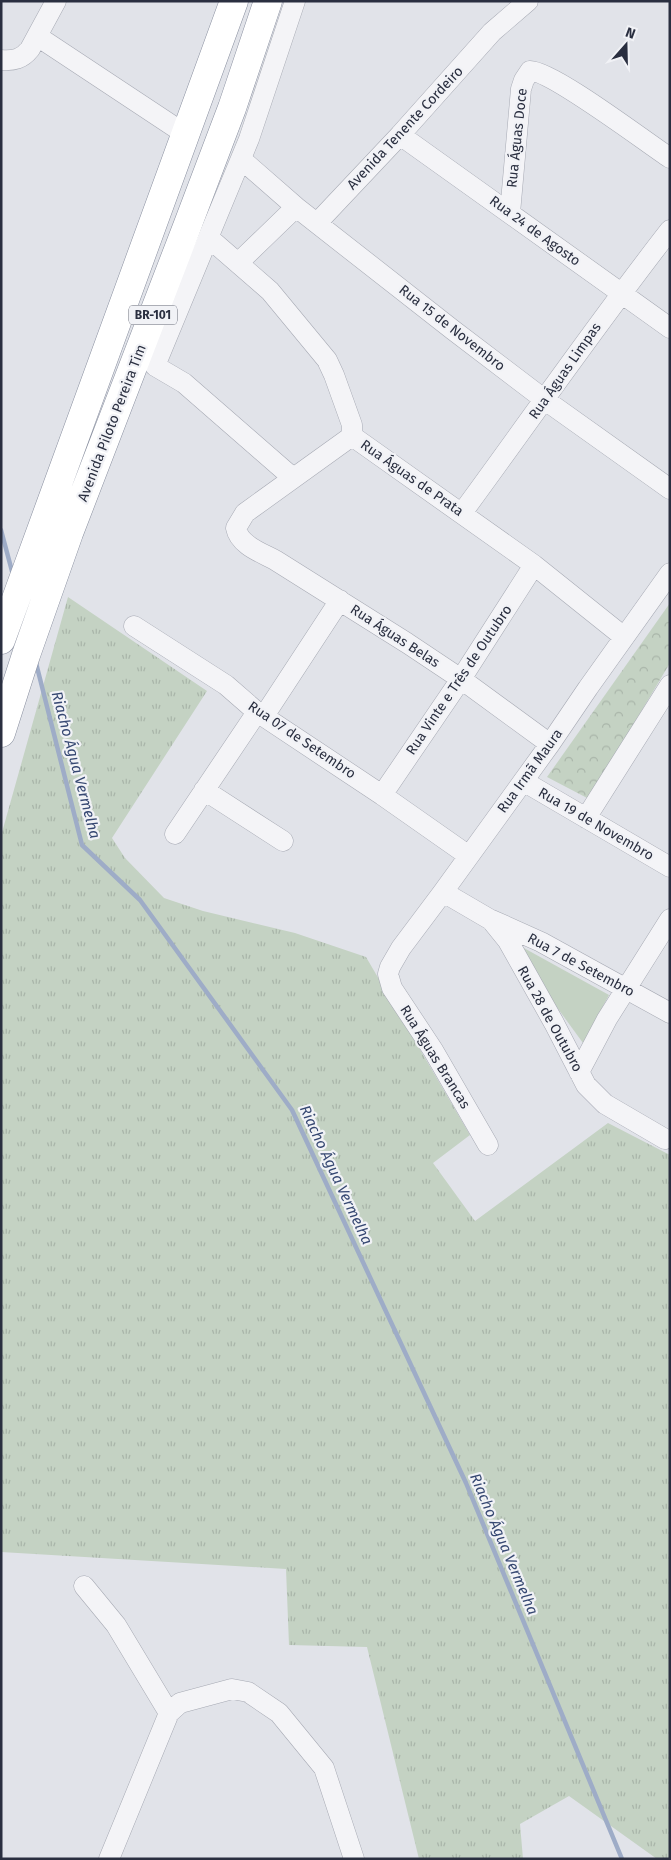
<svg xmlns="http://www.w3.org/2000/svg" width="671" height="1860" font-family="'Fira Sans',sans-serif">
<style>
.grass{fill:url(#grass-tufts)}
.forest{fill:url(#forest-crowns)}
.park{fill:#c4d2c3}
.lines{fill:none;stroke-linecap:round;stroke-linejoin:round}
.stream{stroke:#9eacc7;stroke-width:4.5}
.minor-casing{stroke:#a6a9b3;stroke-width:21}
.highway-casing{stroke:#898f9f;stroke-width:29}
.minor{stroke:#f4f4f7;stroke-width:20}
.highway{stroke:#fff;stroke-width:28}
.labels{text-anchor:middle;dominant-baseline:central;stroke-width:4.5;stroke-linejoin:round;paint-order:stroke}
.shield{fill:#f1f2f6;stroke:#666a77;stroke-width:1}
.shield-label{font-size:12px;font-weight:bold;fill:#2a2f40}
.street-label{font-size:14px;fill:#2a2f40;stroke:#f1f2f6}
.water-label{font-size:15px;font-style:italic;fill:#364872;stroke:#f1f2f6}
</style>
<defs>
<pattern id="grass-tufts" width="24" height="20" patternUnits="userSpaceOnUse" patternTransform="scale(1.25)"><rect width="24" height="20" fill="#c4d2c3"/><path d="M3 7l-1-3M5 7V3M7 7l1-3M15 17l-1-3M17 17v-4M19 17l1-3" fill="none" stroke="#a9b5a9"/></pattern>
<pattern id="forest-crowns" width="20" height="18" patternUnits="userSpaceOnUse" patternTransform="scale(1.25)"><rect width="20" height="18" fill="#c4d2c3"/><path d="M2 6a3 3 0 1 1 6 0M12 15a3 3 0 1 1 6 0" fill="none" stroke="#a9b5a9"/></pattern>
</defs>
<rect width="100%" height="100%" fill="#e1e3e9"/>
<path class="grass" d="M68 597 207 691 112 838 125 858 164 898 203 911 295 933 366 957 470 1135 433 1163 475 1221 608 1123 670 1155V1859H657L569 1796 520 1824 523 1859H419L367 1647 289 1645 286 1569 1 1552V836Z"/>
<path class="forest" d="M670 603V663L589 799 547 777Z"/>
<path class="park" d="M522 947 609 995 583 1043 548 995Z"/>
<g class="lines">
<path class="stream" d="M1 530 13 575
M36 663 82 845 140 900 292 1110 466 1483 622 1859"/>
<defs>
<path id="minor" d="M37 36 185 134
M1 60C14 61 22 59 30 49L56 1
M400 135 670 328
M241 159 296 207 453 330 545 400 670 489
M510 213 521 89 524 80 530 71C551 70 647 143 670 158
M317 223 400 135 492 32 528 1
M209 238 270 291 327 360 334 375 352 425V436
M238 263 296 207
M352 436 245 513 236 528C239 545 262 553 275 560L407 643 461 679 550 744
M352 436 534 565 624 637
M293 478 184 383 155 366 249 139 295 1
M462 513C531 419 598 322 670 230
M134 626 226 685 257 712 382 795 469 856
M264 716 340 600
M523 781 670 867
M204 790 283 841
M382 795 461 679 534 565
M586 818 670 685
M175 834 257 712
M443 892 491 920 508 941 554 1023 586 1085 605 1104 665 1139
M492 920 541 942 670 1013
M579 1072 607 1019 670 919
M488 1145 433 1050 392 988 388 974 390 967 401 948 443 892 550 744 588 688 670 573
M84 1586 116 1625 169 1713
M109 1859 169 1713 180 1703 232 1689 248 1692 279 1713 324 1768 354 1859"/>
<path id="highway" d="M1 640 234 1
M1 733 26 655 69 533 188 224 232 108 268 1"/>
</defs>
<use href="#minor" class="minor-casing"/>
<use href="#highway" class="highway-casing"/>
<use href="#minor" class="minor"/>
<use href="#highway" class="highway"/>
</g>
<g class="labels">
<rect class="shield" x="129" y="305.5" width="48" height="19" rx="4"/>
<g class="shield-label">
<text x="153" y="315">BR-101</text>
</g>
<g class="street-label">
<text transform="translate(405 128) rotate(-47)">Avenida Tenente Cordeiro</text>
<text transform="translate(517 138) rotate(-84)">Rua Águas Doce</text>
<text transform="translate(535 231) rotate(36)">Rua 24 de Agosto</text>
<text transform="translate(452 328) rotate(38)">Rua 15 de Novembro</text>
<text transform="translate(565 371) rotate(-55)">Rua Águas Limpas</text>
<text transform="translate(112 423) rotate(-69)">Avenida Piloto Pereira Tim</text>
<text transform="translate(412 478) rotate(35)">Rua Águas de Prata</text>
<text transform="translate(395 636) rotate(33)">Rua Águas Belas</text>
<text transform="translate(459 680) rotate(-56)">Rua Vinte e Três de Outubro</text>
<text transform="translate(302 740) rotate(34)">Rua 07 de Setembro</text>
<text transform="translate(530 771) rotate(-54)">Rua Irmã Maura</text>
<text transform="translate(596 824) rotate(30)">Rua 19 de Novembro</text>
<text transform="translate(581 965) rotate(28)">Rua 7 de Setembro</text>
<text transform="translate(550 1019) rotate(61)">Rua 28 de Outubro</text>
<text transform="translate(435 1057) rotate(58)">Rua Águas Brancas</text>
</g>
<g class="water-label">
<text transform="translate(76 765) rotate(75)">Riacho Água Vermelha</text>
<text transform="translate(336 1175) rotate(65)">Riacho Água Vermelha</text>
<text transform="translate(504 1544) rotate(67)">Riacho Água Vermelha</text>
</g>
</g>
<rect width="671" height="1860" fill="none" stroke="#2a2f40" stroke-width="5"/>
<g transform="translate(626 45) rotate(20)" stroke="#f1f2f6" stroke-width="4" paint-order="stroke">
<path d="M0-4L9 19L0 12L-9 19Z" fill="#2a2f40"/>
<text y="-8" font-size="14" font-weight="bold" text-anchor="middle" fill="#2a2f40">N</text>
</g>
</svg>
